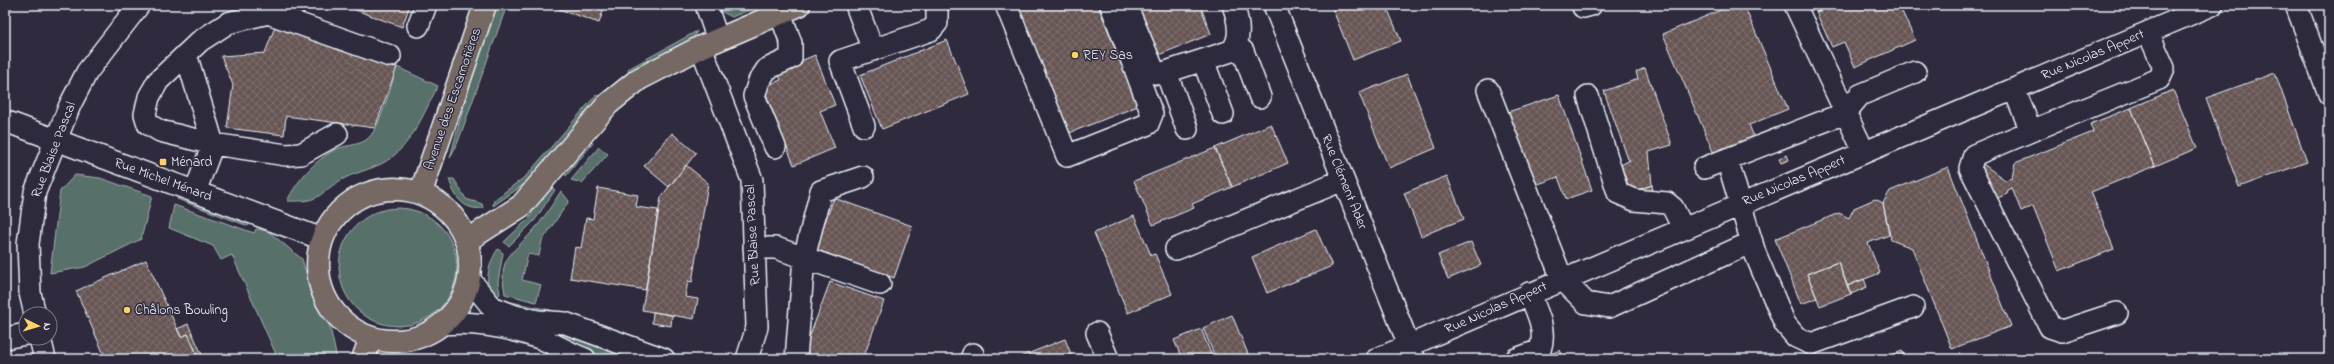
<svg xmlns="http://www.w3.org/2000/svg" width="2334" height="364" font-family="'Indie Flower',sans-serif">
<style>
.green{fill:#596f6a;stroke:#a0b0b1}
.building{fill:url(#building-cross-hatch);stroke:#e8f1f8}
.lines{fill:none;stroke-linecap:round;stroke-linejoin:round}
.minor-casing{stroke:#e8f1f8;stroke-width:24}
.major-casing{stroke:#e8f1f8;stroke-width:25}
.minor{stroke:#2f2a3d;stroke-width:21}
.major{stroke:#766964;stroke-width:22}
.poi-dot{fill:#ffd166;stroke:#2f2a3d;stroke-width:1.5}
.labels{text-anchor:middle;dominant-baseline:central;stroke-width:3;stroke-linejoin:round;paint-order:stroke}
.poi-label{font-size:14px;fill:#e8f1f8;stroke:#2f2a3d;text-anchor:start}
.street-label{font-size:14px;fill:#e8f1f8;stroke:#2f2a3d}
</style>
<defs>
<pattern id="building-cross-hatch" width="8" height="8" patternUnits="userSpaceOnUse"><rect width="8" height="8" fill="#675755"/><path d="M0 0l8 8M0 8l8-8" fill="none" stroke="#7d706e"/></pattern>
</defs>
<rect width="100%" height="100%" fill="#2f2a3d"/>
<filter id="ink" filterUnits="userSpaceOnUse"><feTurbulence type="fractalNoise" baseFrequency=".025" numOctaves="2"/><feDisplacementMap in="SourceGraphic" scale="8" xChannelSelector="R" yChannelSelector="G"/><feConvolveMatrix kernelMatrix="1 2 1 2 8 2 1 2 1" color-interpolation-filters="sRGB"/></filter>
<g filter="url(#ink)">
<path class="green" d="M497 5H507L458 142 450 158 474 67Z
M726 5H761L732 17 716 9Z
M697 31 692 40 629 74 628 69Z
M397 67 438 86C423 114 411 149 381 164 369 170 353 173 341 180 315 196 322 202 287 201 297 181 313 162 334 150 344 145 357 146 366 140 380 131 391 84 397 67Z
M596 95 601 99 529 181 493 206 494 200 526 176Z
M588 141 593 143 566 176 563 171Z
M599 147 608 154 582 183 571 180Z
M75 175 100 178 152 196 141 239 85 267 50 273 60 191Z
M449 179H454L466 199 482 204 483 208C463 211 454 196 449 179Z
M550 186 555 190 535 220 509 246 504 242 531 216 538 201Z
M561 191 569 201 542 241 539 256 528 254 522 280 541 285 536 302 505 294C498 258 510 256 532 232 543 220 552 205 561 191Z
M179 196 250 221 248 226 177 199Z
M174 205 254 233 256 229 268 231 302 259 314 301 330 327 337 359H278L232 255 221 260 213 246 169 228Z
M339 267a59 59 0 1 1 118 0a59 59 0 1 1-118 0Z
M498 249 503 253 498 282 500 294 497 296C480 289 490 260 498 249Z
M511 302 565 313 566 317 518 308 507 303Z
M540 329 583 335 648 359H600L579 351Z"/>
<path class="building" d="M5 5H15L5 14Z
M342 5H410L402 27Z
M548 5H605L599 23Z
M1013 5H1098L1138 106 1064 135Z
M1135 5H1200L1211 34 1156 56Z
M1331 5H1386L1401 41 1353 60Z
M1733 5H1744L1788 109 1749 125 1754 137 1714 154 1663 34Z
M1814 5H1832L1816 12Z
M1832 5H1899L1915 40 1855 67 1844 42 1832 47 1816 12Z
M276 24 397 67 375 128 286 116 284 135 227 128 233 85 221 56 265 53Z
M947 40 969 94 882 129 860 75Z
M815 55 835 105 820 111 835 148 794 165 763 87 781 80 777 71Z
M1645 68 1672 145 1649 152 1652 185 1638 190 1629 188 1621 165 1630 160 1628 159 1604 91 1638 79 1636 72Z
M2275 73 2307 162 2239 187 2206 98Z
M1407 74 1436 148 1389 168 1359 93Z
M2173 90 2197 148 2155 166 2131 108Z
M1559 95 1592 190 1566 199 1558 177 1530 187 1505 113Z
M2131 108 2155 166 2091 192 2114 249 2059 271 2033 206 2021 211 2012 188 2008 190 2007 194 1988 202 1975 167 1983 164 2005 180 2012 178 2015 163 2093 132 2090 124Z
M1271 124 1288 163 1232 187 1215 148Z
M672 133 696 153 669 187 644 166Z
M1215 148 1232 187 1192 204 1194 208 1153 225 1134 181Z
M1787 155 1789 160 1781 163 1779 159Z
M686 165 708 183 692 282 688 281 685 297 698 299 694 319 642 310 661 197Z
M1948 167 2011 326 1952 349 1912 248 1891 240 1883 203 1890 191Z
M1447 176 1464 219 1421 236 1404 193Z
M1652 185 1653 192 1638 190Z
M598 188 638 195 636 207 658 210 646 290 570 278 575 247 581 248 586 218 593 219Z
M834 198 912 226 894 278 815 249Z
M1875 199 1883 203 1889 235 1868 243 1880 273 1847 286 1838 262 1807 274 1817 298 1801 304 1775 239 1839 213 1849 218 1854 208Z
M1134 216 1151 255 1155 254 1172 294 1128 313 1094 233Z
M1316 229 1332 266 1267 293 1252 257Z
M1471 242 1481 265 1448 279 1438 255Z
M146 260 181 337 188 334 199 359H106L76 291Z
M1838 262 1851 294 1820 306 1807 274Z
M1864 279 1867 287 1851 294 1847 286Z
M830 282 884 301 863 359H817L803 354Z
M653 312 672 315 671 326 652 323Z
M1232 315 1250 359H1216L1203 328Z
M188 324 204 359H199L188 334 181 337 177 329Z
M1201 329 1213 359H1182L1174 340Z
M1065 339 1073 359H1015Z
M1560 350 1564 359H1538Z
M1902 351 1905 359H1882Z"/>
<g class="lines">
<defs>
<path id="minor" d="M706 5 718 40
M856 5 873 50
M1006 5 1067 156 1148 124 1152 114 1111 5
M1126 5 1155 73 1160 74 1231 51C1243 39 1238 19 1233 5
M1274 5 1414 358
M1795 5 1864 152
M2296 5 2329 94
M1583 7 1591 5
M418 26 426 5
M1237 46 1243 51 1260 97
M701 47 752 180 757 327 747 359
M186 54 213 144
M1203 60 1223 114
M1166 72 1187 129
M2014 89 2031 131 2159 79 2164 68 2148 32
M1488 90 1562 279 1586 303 1609 307 1752 242
M1588 96 1618 193 1634 200 1667 203 1673 208 1683 228
M5 121 322 239
M864 126 840 61 931 30 937 23V5
M2031 131 1974 155 1970 168 2050 327 2062 331 2117 313
M213 144 160 131 148 124 145 114 149 97 158 81 200 41 228 23 268 13 390 56
M775 147 754 96 759 81 767 69 791 58V43L780 13
M1727 159 1755 253 1785 324 1796 337 1811 344 1913 307
M1704 168 1845 113 1860 95 1915 72
M195 192 213 144 286 155 301 154 337 134
M754 248H776L880 284
M1176 249 1343 180
M470 280 492 307 515 316 538 321 565 323 664 359
M35 314 30 293 28 244 35 192 70 105 87 72 139 5
M442 324C477 321 509 327 542 339 557 345 570 354 585 359
M1097 333 1108 359
M5 338 26 334
M40 338 45 359
M796 359 804 258 821 191 863 177
M971 359 973 354
M1377 359 2212 5
M1516 359 1540 350C1547 330 1537 312 1529 293"/>
<path id="major" d="M318 265a76 76 0 1 1 152 0a76 76 0 1 1-152 0Z
M421 192 485 5
M468 240 521 206 608 104 639 79 701 47 799 5
M363 359 371 338"/>
</defs>
<use href="#minor" class="minor-casing"/>
<use href="#major" class="major-casing"/>
<use href="#minor" class="minor"/>
<use href="#major" class="major"/>
</g>
</g>
<g class="poi-dot">
<circle cx="1075" cy="55" r="4"/>
<rect x="159" y="158" width="8" height="8" rx="2"/>
<circle cx="127" cy="310" r="4"/>
</g>
<g class="labels">
<g class="poi-label">
<text x="1083" y="55">REY Sas</text>
<text x="171" y="162">Ménard</text>
<text x="135" y="310">Châlons Bowling</text>
</g>
<g class="street-label">
<text transform="translate(2093 55) rotate(-23)">Rue Nicolas Appert</text>
<text transform="translate(453 99) rotate(-71)">Avenue des Escarnotières</text>
<text transform="translate(54 150) rotate(-69)">Rue Blaise Pascal</text>
<text transform="translate(163 180) rotate(20)">Rue Michel Ménard</text>
<text transform="translate(1794 181) rotate(-23)">Rue Nicolas Appert</text>
<text transform="translate(1344 182) rotate(68)">Rue Clément Ader</text>
<text transform="translate(753 235) rotate(-93)">Rue Blaise Pascal</text>
<text transform="translate(1496 308) rotate(-24)">Rue Nicolas Appert</text>
</g>
</g>
<rect width="2334" height="364" fill="none" stroke="#2f2a3d" stroke-width="20"/>
<rect x="10" y="10" width="2314" height="344" fill="none" stroke="#e8f1f8" stroke-width="1.5" filter="url(#ink)"/>
<g transform="translate(38 326) rotate(95)"><circle r="19" fill="#2f2a3d" stroke="#797a88"/>
<path d="M0-3L7 15L0 10L-7 15Z" fill="#ffd166"/>
<text y="-6" font-size="11" font-weight="bold" text-anchor="middle" fill="#e8f1f8">N</text>
</g>
</svg>
